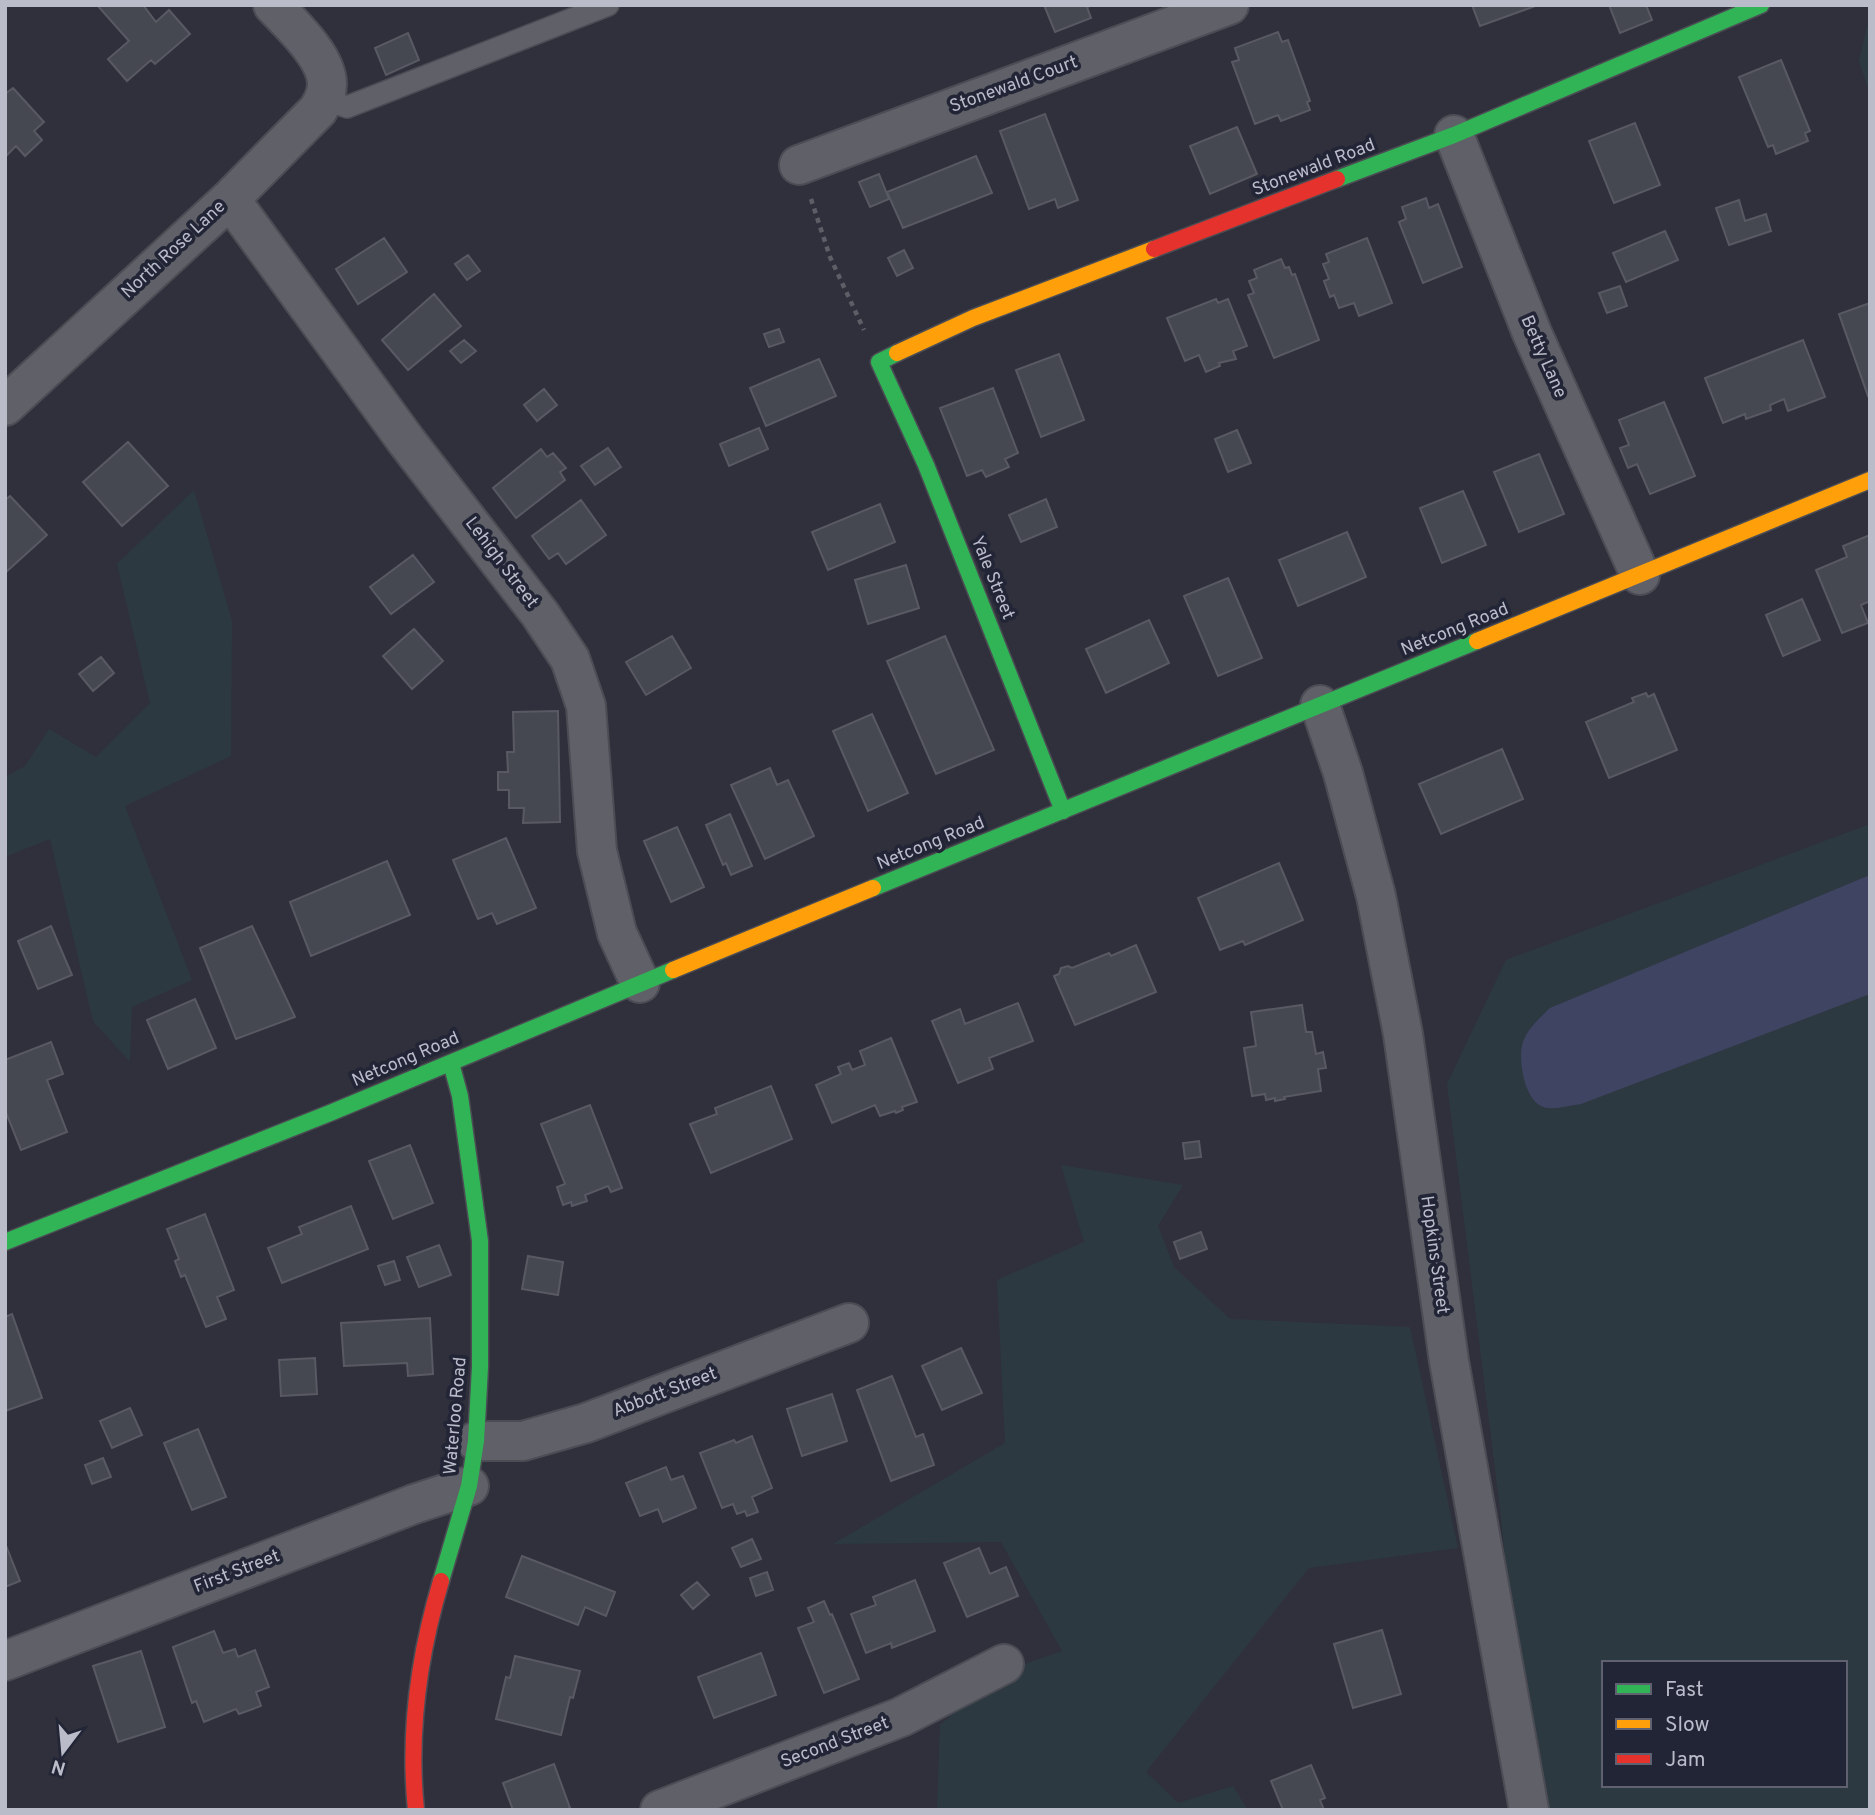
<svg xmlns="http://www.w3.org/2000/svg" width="1875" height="1815" font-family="Overpass,sans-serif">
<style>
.green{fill:#2d3941;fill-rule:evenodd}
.water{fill:#3f4463}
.building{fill:#464851;stroke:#585962;stroke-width:2}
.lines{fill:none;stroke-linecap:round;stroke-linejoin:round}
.lane-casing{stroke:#4b4c54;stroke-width:24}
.street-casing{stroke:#4b4c54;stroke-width:42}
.fast-casing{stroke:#4b4c54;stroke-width:19}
.slow-casing{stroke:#4b4c54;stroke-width:19}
.jam-casing{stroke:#4b4c54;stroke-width:19}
.path{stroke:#5d5e66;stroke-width:4.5;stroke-dasharray:5 5;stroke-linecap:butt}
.lane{stroke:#606068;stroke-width:21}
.street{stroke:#606068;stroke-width:38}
.fast{stroke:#30b455;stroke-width:16}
.slow{stroke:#ff9f0a;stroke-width:16}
.jam{stroke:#e5322d;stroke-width:16}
.labels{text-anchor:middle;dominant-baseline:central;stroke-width:7;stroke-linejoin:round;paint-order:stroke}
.street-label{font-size:18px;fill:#bbbcca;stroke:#222536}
</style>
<rect width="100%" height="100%" fill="#2f303b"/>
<path class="green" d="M1870 14V94L1859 61Z
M194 490 232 621 231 756 125 806 192 980 132 1007 130 1062 93 1021 50 839 5 857V777L25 766 49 729 96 757 150 703 117 564Z
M1870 824V1810H1530L1500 1509 1447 1084 1506 960ZM1604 1663H1845V1785H1604Z
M1061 1165 1183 1185 1158 1226 1174 1267 1230 1319 1410 1327 1458 1548 1309 1568 1146 1772 1178 1803 1233 1786 1248 1810H937L940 1725 1003 1672 1062 1651 1001 1542 833 1544 1005 1443 997 1280 1084 1242Z"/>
<path class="water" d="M1870 875V994L1581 1104C1571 1105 1558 1109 1548 1108 1525 1107 1517 1060 1523 1042 1528 1028 1540 1018 1550 1008Z"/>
<path class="building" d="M97 5H143L156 22 169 10 190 34 155 64 151 60 127 81 108 59 129 41Z
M1044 5H1093L1087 7 1091 18 1055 32Z
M1472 5H1538L1480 26Z
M1609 5H1646L1652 20 1620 33Z
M1278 32 1282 42 1288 40 1310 101 1307 102 1310 110 1281 121 1278 115 1255 124 1232 62 1239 60 1235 48Z
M408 33 419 60 386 75 375 48Z
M1781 60 1810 131 1805 133 1808 141 1776 154 1773 145 1768 147 1739 77Z
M13 88 44 122 34 131 42 140 25 156 16 146 5 157V94Z
M1045 114 1078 200 1058 208 1055 199 1029 209 1000 131Z
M1635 123 1660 185 1614 203 1589 141Z
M1237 127 1257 174 1210 194 1190 146Z
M976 156 992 193 903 228 887 192Z
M879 174 889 199 870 207 859 182Z
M1426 198 1429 208 1438 204 1462 267 1423 283 1399 222 1406 219 1402 207Z
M1739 200 1745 221 1766 214 1771 231 1729 245 1716 208Z
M1665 231 1678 260 1626 282 1613 253Z
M384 238 407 272 358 304 336 269Z
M1367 238 1392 303 1359 316 1354 303 1339 308 1334 295 1330 297 1324 281 1329 279 1323 264 1329 262 1326 254Z
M904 250 913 268 897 276 888 258Z
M468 255 480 271 467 280 455 264Z
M1281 259 1285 268 1289 267 1292 275 1295 274 1319 340 1274 358 1248 295 1254 293 1249 281 1257 278 1254 270Z
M1620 286 1627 306 1607 313 1599 293Z
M434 294 461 326 408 370 382 340Z
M1216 299 1218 303 1228 299 1247 346 1233 351 1236 359 1219 363 1220 366 1206 372 1199 355 1185 361 1167 318Z
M1870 303V395L1868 396 1839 314Z
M779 329 784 342 769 347 764 334Z
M464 340 476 351 461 363 450 351Z
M1803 340 1825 397 1788 411 1784 399 1770 405 1771 410 1746 419 1745 414 1723 423 1705 378Z
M1059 354 1084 420 1041 437 1016 370Z
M819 359 836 396 766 426 750 388Z
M993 388 1018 453 1005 459 1009 467 986 477 982 470 967 476 940 408Z
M544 389 557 405 537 421 524 405Z
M1664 402 1695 476 1650 494 1637 464 1628 468 1620 448 1629 445 1619 420Z
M759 428 768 449 729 466 720 444Z
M1237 430 1251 463 1228 472 1215 439Z
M128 442 168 486 122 526 83 482Z
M608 448 621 467 595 485 581 466Z
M541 449 547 457 553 453 566 468 560 472 565 480 516 518 493 488Z
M1539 454 1564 514 1519 532 1494 472Z
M1463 491 1486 545 1442 563 1420 508Z
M10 496 47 535 5 573V500Z
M1046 499 1057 527 1021 542 1009 515Z
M581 500 606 535 566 564 558 553 549 559 532 536Z
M880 504 895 542 828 570 812 532Z
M1347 532 1366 577 1298 606 1279 560Z
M1870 535V601L1861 605 1868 623 1842 633 1816 570 1847 557 1843 546Z
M413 555 434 582 391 614 370 587Z
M906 565 919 608 868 624 855 580Z
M1228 578 1262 658 1218 676 1184 596Z
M1802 599 1820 640 1783 656 1766 615Z
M1149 620 1169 663 1106 693 1086 649Z
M414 629 443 661 412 689 383 656Z
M672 636 691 668 646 695 626 662Z
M945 636 994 750 936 774 887 661Z
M101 657 114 673 93 691 79 674Z
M1646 693 1648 697 1654 694 1677 750 1609 778 1586 722 1634 702 1632 698Z
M558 711 560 822 523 823 524 808H509V790H498V772H508L507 752H514L513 712Z
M872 714 908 793 868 811 833 731Z
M1502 749 1523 799 1441 834 1419 784Z
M770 768 777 785 788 780 814 836 765 859 731 785Z
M730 814 752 866 731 875 726 863 723 865 706 825Z
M677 827 704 887 671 902 644 841Z
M506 838 536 908 497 924 492 913 478 919 453 860Z
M387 861 410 915 311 956 290 902Z
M1279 863 1303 920 1245 945 1243 941 1220 950 1198 898Z
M51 926 72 975 38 989 18 941Z
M252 926 295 1017 236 1039 200 948Z
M1136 945 1156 992 1075 1025 1054 976 1059 974 1061 968 1068 966 1072 968 1109 953 1111 956Z
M195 999 216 1048 168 1069 147 1020Z
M1018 1003 1033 1041 989 1058 993 1069 958 1083 932 1021 960 1009 965 1024Z
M1302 1005 1306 1032H1312L1316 1054 1323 1052 1326 1068 1318 1069 1321 1091 1284 1097 1285 1099 1275 1101V1098L1266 1100 1265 1094 1252 1096 1244 1048 1256 1046 1251 1012Z
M891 1038 917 1102 902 1107 903 1110 896 1113 895 1111 880 1116 875 1105 832 1123 816 1085 841 1074 838 1067 849 1063 852 1070 865 1065 860 1051Z
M51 1042 63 1074 47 1080 67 1132 21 1150 5 1110V1060Z
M771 1086 792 1139 711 1173 690 1124 717 1114 715 1108Z
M590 1105 622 1188 611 1192 608 1186 585 1195 587 1201 572 1206 571 1202 563 1205 557 1187 565 1184 541 1124Z
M1199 1141 1201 1157 1185 1159 1183 1143Z
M410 1145 433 1203 393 1219 369 1161Z
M351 1206 368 1249 282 1283 268 1248 302 1234 299 1227Z
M205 1214 234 1290 217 1297 226 1319 206 1327 185 1275 181 1277 175 1261 179 1259 167 1229Z
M1201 1232 1207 1249 1180 1259 1174 1242Z
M439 1245 451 1275 419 1287 407 1257Z
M528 1256 563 1262 558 1295 522 1289Z
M394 1261 400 1280 385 1285 378 1266Z
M12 1314 42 1398 5 1411V1317Z
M430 1318 433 1374 408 1376 407 1363 344 1366 341 1323Z
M961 1348 982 1393 942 1410 922 1366Z
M315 1358 317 1394 281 1396 279 1360Z
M892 1376 916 1437 923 1434 934 1465 891 1481 857 1390Z
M832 1394 847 1441 802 1456 787 1409Z
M130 1408 142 1435 112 1448 100 1421Z
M198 1429 226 1497 192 1510 164 1443Z
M752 1436 772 1488 752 1497 758 1512 747 1516 745 1511 737 1514 733 1504 722 1508 700 1453 734 1440 736 1443Z
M103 1458 111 1477 92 1484 85 1465Z
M666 1467 671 1480 683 1476 696 1508 663 1522 658 1509 640 1516 626 1483Z
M752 1539 761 1559 741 1567 732 1548Z
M5 1543 20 1581 5 1587Z
M979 1548 990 1574 1006 1567 1018 1596 967 1617 944 1563Z
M522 1556 615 1592 606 1616 585 1607 578 1625 506 1597Z
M767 1572 773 1590 756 1596 750 1578Z
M915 1580 935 1631 892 1648 891 1643 866 1653 851 1614 876 1605 873 1597Z
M697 1582 709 1595 693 1609 681 1595Z
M824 1601 830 1615 832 1614 859 1679 824 1693 798 1628 814 1622 808 1608Z
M1382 1630 1401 1694 1353 1708 1334 1644Z
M214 1631 223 1653 235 1649 238 1657 255 1650 269 1687 256 1692 261 1706 239 1714 236 1709 204 1722 196 1701 192 1703 173 1647Z
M141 1651 165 1727 118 1742 93 1666Z
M761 1653 776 1695 714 1718 698 1677Z
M515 1656 580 1671 573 1698 570 1697 561 1735 496 1719 506 1677 510 1678Z
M554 1764 570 1808 565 1810H513L503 1783Z
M1311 1765 1325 1798 1320 1800 1324 1810H1283L1271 1781Z"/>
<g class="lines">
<defs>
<path id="lane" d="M324 99 347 107 608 5"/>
<path id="street" d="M1454 135 1532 333 1640 575
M799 165 1229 5
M230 199 407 442 540 614 570 659 586 706 597 851 617 933 640 983
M5 406 230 199 318 110C323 102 327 94 327 84 327 57 291 24 273 5
M1320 705 1343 773 1376 896 1403 1034 1449 1361 1529 1810
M476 1441H523L586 1423 849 1323
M5 1661 414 1504 469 1486
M660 1810 901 1717 1004 1664"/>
<path id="fast" d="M1337 179 1454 135 1761 5
M897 353 879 362 926 465 1063 811
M873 888 1477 641
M5 1242 330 1113 673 970
M441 1581 469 1486 476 1441 480 1367V1241L460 1096 451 1063"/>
<path id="slow" d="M897 353 973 318 1154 249
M1477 641 1870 480
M673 970 873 888"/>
<path id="jam" d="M1154 249 1337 179
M416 1810C408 1732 419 1655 441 1581"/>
</defs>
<use href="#lane" class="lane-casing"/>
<use href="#street" class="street-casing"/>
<use href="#fast" class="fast-casing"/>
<use href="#slow" class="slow-casing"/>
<use href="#jam" class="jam-casing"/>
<path class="path" d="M811 199 830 257 864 330"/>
<use href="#lane" class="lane"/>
<use href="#street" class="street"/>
<use href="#fast" class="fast"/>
<use href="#slow" class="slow"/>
<use href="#jam" class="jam"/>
</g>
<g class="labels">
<g class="street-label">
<text transform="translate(1014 85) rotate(-20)">Stonewald Court</text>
<text transform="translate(1314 168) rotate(-21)">Stonewald Road</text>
<text transform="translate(174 250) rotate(-43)">North Rose Lane</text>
<text transform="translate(1543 357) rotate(66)">Betty Lane</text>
<text transform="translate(501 563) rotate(53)">Lehigh Street</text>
<text transform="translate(992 578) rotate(68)">Yale Street</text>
<text transform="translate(1455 630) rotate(-22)">Netcong Road</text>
<text transform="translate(931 844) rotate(-22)">Netcong Road</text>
<text transform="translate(406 1060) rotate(-23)">Netcong Road</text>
<text transform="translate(1434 1255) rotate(82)">Hopkins Street</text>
<text transform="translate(665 1393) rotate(-21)">Abbott Street</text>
<text transform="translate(456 1416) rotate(-85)">Waterloo Road</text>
<text transform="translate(237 1572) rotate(-21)">First Street</text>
<text transform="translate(835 1743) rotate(-21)">Second Street</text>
</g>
</g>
<rect width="1875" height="1815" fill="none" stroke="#bbbcca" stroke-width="14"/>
<rect x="1602" y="1661" width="245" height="126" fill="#222536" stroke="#5f6171" stroke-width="2"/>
<rect x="1616" y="1684" width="35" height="10" fill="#30b455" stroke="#5f6171" stroke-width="2"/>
<text x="1665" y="1696" font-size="21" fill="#bbbcca">Fast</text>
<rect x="1616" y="1719" width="35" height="10" fill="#ff9f0a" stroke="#5f6171" stroke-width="2"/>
<text x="1665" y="1731" font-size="21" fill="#bbbcca">Slow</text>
<rect x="1616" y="1754" width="35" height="10" fill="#e5322d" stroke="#5f6171" stroke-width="2"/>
<text x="1665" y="1766" font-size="21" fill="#bbbcca">Jam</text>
<g transform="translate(63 1752) rotate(196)" stroke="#222536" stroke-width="5" paint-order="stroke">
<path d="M0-5L12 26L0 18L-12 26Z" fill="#bbbcca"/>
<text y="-10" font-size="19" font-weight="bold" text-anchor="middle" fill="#bbbcca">N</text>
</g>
</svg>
